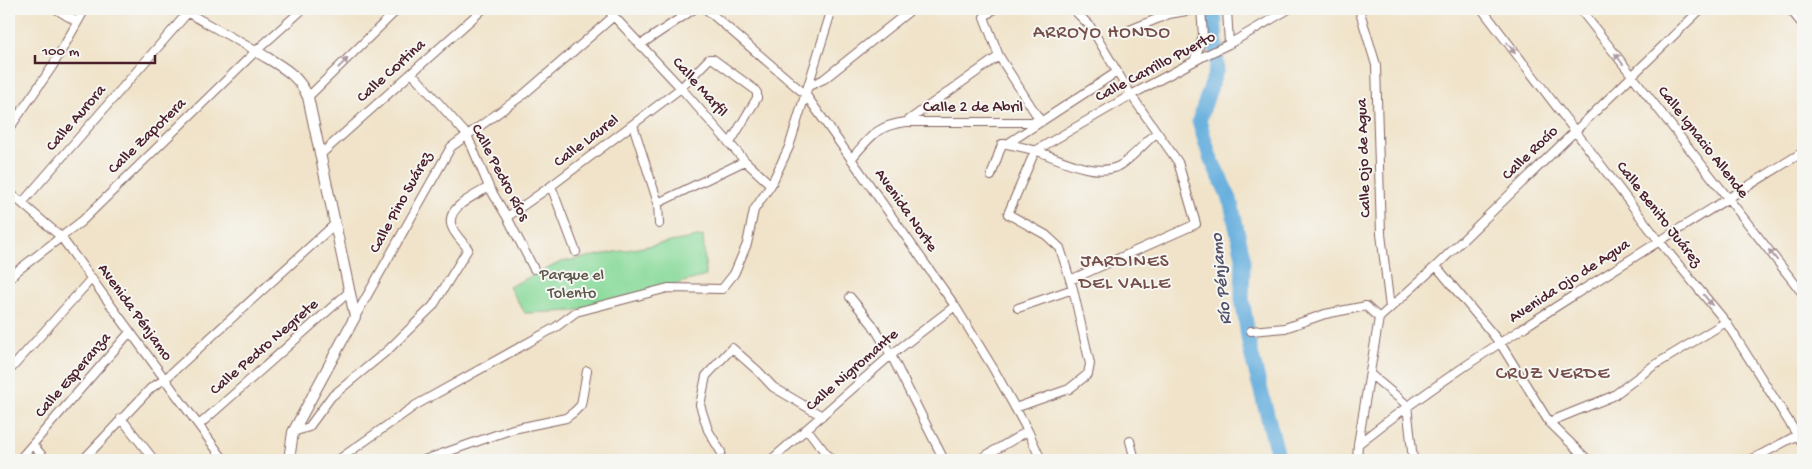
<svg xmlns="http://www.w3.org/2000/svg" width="1812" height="469" font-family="'Gochi Hand',sans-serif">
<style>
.green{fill:#88da9a;stroke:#697c62}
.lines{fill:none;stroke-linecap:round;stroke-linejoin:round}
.river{stroke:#66afde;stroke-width:15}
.minor-casing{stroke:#846462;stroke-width:10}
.tertiary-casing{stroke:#846462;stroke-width:12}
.minor{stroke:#fff;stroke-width:8}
.tertiary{stroke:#fff;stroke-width:10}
.oneway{fill:#ae9aa0}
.labels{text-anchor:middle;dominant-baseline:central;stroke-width:4;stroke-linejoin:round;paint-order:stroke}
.street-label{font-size:16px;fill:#4a1f2b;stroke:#f6f6f2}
.park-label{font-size:16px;fill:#5d574c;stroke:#f6f6f2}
.water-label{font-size:18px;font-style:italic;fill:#54516a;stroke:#f6f6f2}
.quarter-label{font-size:19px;letter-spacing:1px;fill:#764e4a;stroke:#f6f6f2}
</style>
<rect width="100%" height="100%" fill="#f6f6f2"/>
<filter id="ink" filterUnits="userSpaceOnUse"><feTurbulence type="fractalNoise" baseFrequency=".02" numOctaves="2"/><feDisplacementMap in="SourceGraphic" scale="10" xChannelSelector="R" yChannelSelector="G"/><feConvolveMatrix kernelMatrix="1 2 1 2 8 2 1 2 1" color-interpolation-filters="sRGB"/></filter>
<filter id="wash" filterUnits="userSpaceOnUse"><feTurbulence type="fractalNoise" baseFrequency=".0096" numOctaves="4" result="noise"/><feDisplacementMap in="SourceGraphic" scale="20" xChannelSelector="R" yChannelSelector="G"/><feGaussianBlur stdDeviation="1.12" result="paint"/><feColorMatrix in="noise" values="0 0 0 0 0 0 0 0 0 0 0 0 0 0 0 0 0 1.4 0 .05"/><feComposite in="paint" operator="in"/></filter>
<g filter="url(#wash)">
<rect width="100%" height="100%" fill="#f0e3c9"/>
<path class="green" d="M703 236 706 276 574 311 525 313 509 287 561 262Z"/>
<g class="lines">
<path class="river" d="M1214 9 1217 68 1199 121 1210 157 1230 199 1243 257 1242 298 1250 349 1279 460"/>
</g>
</g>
<g filter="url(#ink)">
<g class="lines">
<defs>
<path id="minor" d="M56 9 77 22
M181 9 256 51
M607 9 681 88 745 161 771 185
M706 9 806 95 955 306 993 368 1028 431 1041 460
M994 9 984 17 999 56 1041 122
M1227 9 1229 44
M1359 9 1376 65 1381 234 1390 308
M1482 9 1659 241 1726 322 1803 444
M1580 9 1803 294
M1790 9 1803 25
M1125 32 1169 14 1198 9
M640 45 694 9
M1194 61 1203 36 1201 9
M412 73 467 135 489 187 507 217 534 269
M809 86 824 79 912 9
M308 97 398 9
M906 122 999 56
M633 125 658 203 659 224
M9 129 52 67 85 9
M1007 144 1117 72
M320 155 483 9
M851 159C871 137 875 126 906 122H1041
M991 176 1002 144H1007C1017 146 1027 148 1037 151 1060 159 1095 178 1119 166 1129 161 1147 141 1157 132
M551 186 576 252
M9 192 61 237 224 460
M22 203 191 9
M658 203 745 161
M507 217 551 186 681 88 709 59H713L754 89 757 93V98L730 143
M1436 266 1500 343 1549 422 1588 460
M9 279 17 271 82 221 256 51 303 9
M1070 280 1196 224 1178 162 1131 95 1090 26 1073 9
M850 297 872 324 891 355 944 460
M1018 308 1073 289
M355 317 451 147 523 95 614 16
M1379 318 1436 266 1701 9
M1251 331 1285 328 1325 314 1366 306 1379 318
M9 371 92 278
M1370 374 1407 405 1413 460
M1015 408 1069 389 1088 374 1090 364 1073 289 1060 248 1046 235 1008 214 1035 151 1131 95 1202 57 1229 44 1289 9
M121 418 154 460
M1549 422 1613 396 1653 366 1726 322
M199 425 349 292
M807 429 831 460
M293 432 309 427 331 397 388 350 433 306 468 249C463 242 455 235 452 227 444 208 476 195 489 187
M1130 441 1135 460
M1358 444C1425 391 1496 345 1568 299 1646 249 1724 201 1803 152
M33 445 46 460
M721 452 708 430 700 405 706 376 732 348 758 371 773 387 822 416
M19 460 130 332
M83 460 151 388 165 379 335 224
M338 460 416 405 556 327 576 312 668 288 722 289 734 274 747 244 754 210 771 185 789 147 832 9
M424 460 513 429 566 418 574 412 581 405 587 371
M771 460 891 355 955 306
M978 460 1028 431
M1357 460 1358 444 1379 318
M1751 460 1803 432"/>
<path id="tertiary" d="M256 51C278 65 297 72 308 97L355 317 293 432 289 460"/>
</defs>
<use href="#minor" class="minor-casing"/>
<use href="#tertiary" class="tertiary-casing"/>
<use href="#minor" class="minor"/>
<use href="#tertiary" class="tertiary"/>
</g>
<defs><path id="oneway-solid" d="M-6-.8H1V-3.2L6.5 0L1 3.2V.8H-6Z" transform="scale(1.25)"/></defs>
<g class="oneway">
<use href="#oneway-solid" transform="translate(1511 48) rotate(53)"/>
<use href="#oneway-solid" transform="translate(1619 59) rotate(-127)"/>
<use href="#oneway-solid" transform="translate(343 63) rotate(-45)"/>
<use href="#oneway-solid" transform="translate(1773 255) rotate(-129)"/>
<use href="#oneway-solid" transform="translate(1708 300) rotate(50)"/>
</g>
</g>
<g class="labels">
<g class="street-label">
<text transform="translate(1156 68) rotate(-28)">Calle Carrillo Puerto</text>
<text transform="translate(392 72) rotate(-42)">Calle Cortina</text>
<text transform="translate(699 88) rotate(48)">Calle Marfil</text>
<text x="973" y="108">Calle 2 de Abril</text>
<text transform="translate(77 119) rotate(-49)">Calle Aurora</text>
<text transform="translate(148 137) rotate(-44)">Calle Zapotera</text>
<text transform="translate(587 142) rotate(-37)">Calle Laurel</text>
<text transform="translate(1702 143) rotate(52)">Calle Ignacio Allende</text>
<text transform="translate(1531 154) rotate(-44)">Calle Rocío</text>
<text transform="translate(1365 158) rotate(-92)">Calle Ojo de Agua</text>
<text transform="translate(499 173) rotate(62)">Calle Pedro Ríos</text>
<text transform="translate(402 203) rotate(-61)">Calle Pino Suárez</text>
<text transform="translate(905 211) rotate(55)">Avenida Norte</text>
<text transform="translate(1658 215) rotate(52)">Calle Benito Juárez</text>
<text transform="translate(1570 282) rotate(-33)">Avenida Ojo de Agua</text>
<text transform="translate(134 313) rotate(54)">Avenida Pénjamo</text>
<text transform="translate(265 348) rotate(-41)">Calle Pedro Negrete</text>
<text transform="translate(853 371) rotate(-41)">Calle Nigromante</text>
<text transform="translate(74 376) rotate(-49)">Calle Esperanza</text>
</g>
<g class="park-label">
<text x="572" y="276">Parque el<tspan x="572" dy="18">Tolento</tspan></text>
</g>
<g class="water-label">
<text transform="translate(1222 279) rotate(-96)">Río Pénjamo</text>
</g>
<g class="quarter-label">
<text x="1102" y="33">ARROYO HONDO</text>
<text x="1125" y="262">JARDINES<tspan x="1125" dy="22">DEL VALLE</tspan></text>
<text x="1553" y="374">CRUZ VERDE</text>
</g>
</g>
<rect width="1812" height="469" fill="none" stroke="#f6f6f2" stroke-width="30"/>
<path d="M35 55v8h120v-8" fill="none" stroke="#4a1f2b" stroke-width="2.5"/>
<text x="42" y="55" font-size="15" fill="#4a1f2b" stroke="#f6f6f2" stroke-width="4" paint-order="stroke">100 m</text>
</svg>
